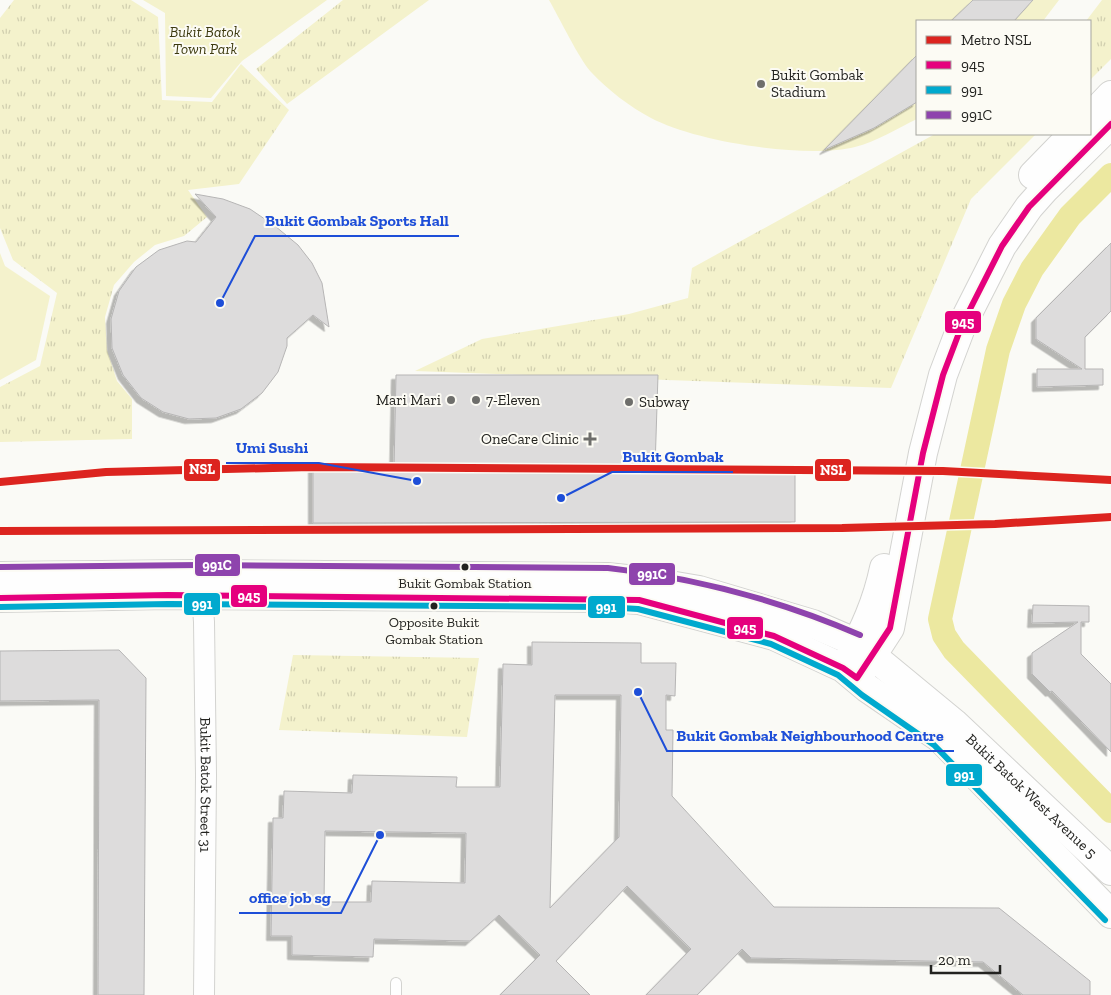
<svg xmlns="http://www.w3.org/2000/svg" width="1111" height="995" font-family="'Zilla Slab',serif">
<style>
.grass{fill:url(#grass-tufts)}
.green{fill:#f4f2cc}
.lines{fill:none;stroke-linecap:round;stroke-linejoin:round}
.canal{stroke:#ece8a0;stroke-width:24}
.building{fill:#dddcdc;stroke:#b6b5b5;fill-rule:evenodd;filter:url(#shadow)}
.lane-casing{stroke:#d3d3d0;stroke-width:12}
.street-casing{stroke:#d3d3d0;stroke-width:22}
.secondary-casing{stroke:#d3d3d0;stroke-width:30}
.lane{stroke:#fefefe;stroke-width:10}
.street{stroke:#fefefe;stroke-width:20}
.secondary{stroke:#fefefe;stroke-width:28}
.bus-1-casing{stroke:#fcfbf4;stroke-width:10}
.bus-2-casing{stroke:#fcfbf4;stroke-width:10}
.bus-3-casing{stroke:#fcfbf4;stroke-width:10}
.bus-1{stroke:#e5007d;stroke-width:6}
.bus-2{stroke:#00a9ce;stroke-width:6}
.bus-3{stroke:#8e44ad;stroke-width:6}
.metro-1-casing{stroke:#fcfbf4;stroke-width:11}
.metro-1{stroke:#dc241f;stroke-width:8}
.poi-dot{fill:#6e6e6b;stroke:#fcfbf4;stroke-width:2}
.bus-dot{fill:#232320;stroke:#fcfbf4;stroke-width:2}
.labels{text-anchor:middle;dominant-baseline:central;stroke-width:4;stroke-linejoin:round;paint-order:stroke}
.bus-label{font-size:14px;fill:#232320;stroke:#fcfbf4}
.park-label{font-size:15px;font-style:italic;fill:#3d3a0f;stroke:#fcfbf4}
.poi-label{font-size:15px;fill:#232320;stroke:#fcfbf4;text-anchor:start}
.street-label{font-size:15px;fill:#232320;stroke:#fcfbf4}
.leader{fill:none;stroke:#1d4ed8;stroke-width:2}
.callout-dot{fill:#1d4ed8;stroke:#fcfbf4;stroke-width:2}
.callout-label{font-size:16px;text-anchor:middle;font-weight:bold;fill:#1d4ed8;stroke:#fcfbf4;stroke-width:4;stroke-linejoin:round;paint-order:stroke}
.line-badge{stroke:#fcfbf4;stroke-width:2}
.badge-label{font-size:14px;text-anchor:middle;font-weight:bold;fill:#fff}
</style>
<defs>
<pattern id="grass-tufts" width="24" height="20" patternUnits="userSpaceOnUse" patternTransform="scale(1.25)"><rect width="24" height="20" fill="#f4f2cc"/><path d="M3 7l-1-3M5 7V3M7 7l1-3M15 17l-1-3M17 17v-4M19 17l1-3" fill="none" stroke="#d1cfaf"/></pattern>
<filter id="shadow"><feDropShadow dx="-4.5" dy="4.5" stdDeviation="0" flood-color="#0004"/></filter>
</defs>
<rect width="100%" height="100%" fill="#fafaf6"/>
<path class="grass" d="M14 0H131L158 17 162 100 212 102 241 64 289 110 239 184 188 190 207 217 184 236 155 245 134 262 114 285 105 317 107 350 117 381 132 399V439L0 442V387L40 366 57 293 13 260 0 228V18Z
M343 0H429L287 104 256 69Z
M1102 0H1111V59L1090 80V21H1086Z
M935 134H1036L971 199 891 388 415 371 482 339 629 314 688 298 692 268Z
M293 655 479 658 467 737 279 730Z"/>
<path class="green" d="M143 0H327L242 61 211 98 166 96 165 13Z
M549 0H1059L1043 21H917V119C898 128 876 142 855 147 806 159 696 142 651 118 630 107 608 90 591 72 578 57 560 19 549 0Z
M0 253 5 266 50 296 36 360 0 380Z"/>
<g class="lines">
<path class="canal" d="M1111 175 1070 216 1032 269 1014 304 998 350 940 619 944 635 954 650 1111 811"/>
</g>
<path class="building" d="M973 0H1033L1014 21H951Z
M917 55V102L874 128 824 150Z
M195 194 223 199 250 209 275 226 298 245 312 263 322 283 329 327 313 315 287 338V346L278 372 262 393 241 409 216 418 189 419 163 412 141 398 123 375 112 348 111 319 119 291 136 267 159 250 187 241 196 242 216 217Z
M1111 243V311L1085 337V369H1103V385L1037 387V369H1082L1036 339V318Z
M396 375H658L655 468 795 467V522L313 523V468H394Z
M1033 605 1089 606V622H1081V654L1111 684V752L1052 691 1050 692 1032 674V653L1078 622 1032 623Z
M532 642 641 643V663H676L675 696 666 695V730H673L672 796 774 907 999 908 1090 981V995H1023L983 962 751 958 742 949 697 995H646L691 949 627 886 556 961 590 995H500L540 955 499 915 470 941 374 939 373 957 292 955V936H271L273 818H283L284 791 352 793 353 775 457 777 456 787H500L503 664 532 665ZM555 695H621L619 837 550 908ZM325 831 466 833 465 883 372 881 371 902H324Z
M119 650 146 678 144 995H98L99 700 0 701V651Z"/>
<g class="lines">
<defs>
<path id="lane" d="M396 995V983"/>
<g id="street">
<path id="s1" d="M201 581 204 622 206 775 204 995"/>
</g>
<g id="secondary">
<path d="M1090 117 1111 95"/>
<path d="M1033 175 1073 134"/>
<path id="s2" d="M0 576 201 574 607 577 646 581 699 590 813 624 857 643 954 723 1111 871"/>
<path d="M0 598 168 595 606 598 639 600 774 636 843 668 867 688 940 738 1111 914"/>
<path d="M848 660C864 630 877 602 884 568"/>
<path d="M862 671 890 628 923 453 943 375 962 325 1002 246 1029 207 1045 189 1111 124"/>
</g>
</defs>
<use href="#lane" class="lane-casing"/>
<use href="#street" class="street-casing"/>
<use href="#secondary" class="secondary-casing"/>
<use href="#lane" class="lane"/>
<use href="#street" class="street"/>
<use href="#secondary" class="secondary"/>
<defs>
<path id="bus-1" d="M0 598 168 595 639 600 774 636 843 668 857 678 890 628 923 453 943 375 962 325 1002 246 1029 207 1111 124"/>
<path id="bus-2" d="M0 607 168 604 606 607 638 609 771 644 838 675 862 695 934 745 1105 920"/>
<path id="bus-3" d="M0 567 201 565 608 568C696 578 779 600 860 635"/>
</defs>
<use href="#bus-1" class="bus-1-casing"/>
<use href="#bus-2" class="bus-2-casing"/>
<use href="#bus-3" class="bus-3-casing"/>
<use href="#bus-1" class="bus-1"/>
<use href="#bus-2" class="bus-2"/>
<use href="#bus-3" class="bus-3"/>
<defs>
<path id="metro-1" d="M0 482 106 472 311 467 943 471 1111 480
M0 531 842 528 995 524 1111 517"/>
</defs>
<use href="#metro-1" class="metro-1-casing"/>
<use href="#metro-1" class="metro-1"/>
</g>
<g class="poi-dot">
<circle cx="761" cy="84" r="5"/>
<circle cx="451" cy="400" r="5"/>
<circle cx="476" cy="400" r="5"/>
<circle cx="629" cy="402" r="5"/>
<path d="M587.5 431.5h5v5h5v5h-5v5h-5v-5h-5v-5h5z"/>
</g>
<g class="bus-dot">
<circle cx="465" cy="567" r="4.5"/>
<circle cx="434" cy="606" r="4.5"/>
</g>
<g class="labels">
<g class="bus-label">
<text x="465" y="583">Bukit Gombak Station</text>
<text x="434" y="622">Opposite Bukit<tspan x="434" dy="17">Gombak Station</tspan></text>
</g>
<g class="park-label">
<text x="205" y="32">Bukit Batok<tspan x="205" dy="17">Town Park</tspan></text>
</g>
<g class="poi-label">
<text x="771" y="75">Bukit Gombak<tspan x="771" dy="17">Stadium</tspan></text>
<text x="441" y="400" text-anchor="end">Mari Mari</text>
<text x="486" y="400">7-Eleven</text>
<text x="639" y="402">Subway</text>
<text x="579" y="439" text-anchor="end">OneCare Clinic</text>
</g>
<g class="street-label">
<text stroke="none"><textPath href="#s1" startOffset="204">Bukit Batok Street 31</textPath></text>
<text stroke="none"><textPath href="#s2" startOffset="1099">Bukit Batok West Avenue 5</textPath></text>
</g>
</g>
<path class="leader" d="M220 303L255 236H459M417 481L319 463H226M561 498L612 472H733M638 692L667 751H954M380 835L341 913H239"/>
<g class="callout-dot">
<circle cx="220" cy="303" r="5"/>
<circle cx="417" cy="481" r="5"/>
<circle cx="561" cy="498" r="5"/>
<circle cx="638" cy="692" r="5"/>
<circle cx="380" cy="835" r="5"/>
</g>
<g class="callout-label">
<text x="357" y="226">Bukit Gombak Sports Hall</text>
<text x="272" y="453">Umi Sushi</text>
<text x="673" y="462">Bukit Gombak</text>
<text x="810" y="741">Bukit Gombak Neighbourhood Centre</text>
<text x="290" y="903">office job sg</text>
</g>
<g class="line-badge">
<rect x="944" y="310" width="38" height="24" rx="5" fill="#e5007d"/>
<rect x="183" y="458" width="38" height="24" rx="5" fill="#dc241f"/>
<rect x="814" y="458" width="38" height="24" rx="5" fill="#dc241f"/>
<rect x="194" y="553" width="47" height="24" rx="5" fill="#8e44ad"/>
<rect x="628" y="562" width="48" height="24" rx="5" fill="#8e44ad"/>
<rect x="230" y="584" width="38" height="24" rx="5" fill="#e5007d"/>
<rect x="183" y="592" width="38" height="24" rx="5" fill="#00a9ce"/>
<rect x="587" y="595" width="39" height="24" rx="5" fill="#00a9ce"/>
<rect x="726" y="616" width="38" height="24" rx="5" fill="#e5007d"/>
<rect x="945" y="763" width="38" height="24" rx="5" fill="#00a9ce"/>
</g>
<g class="badge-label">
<text x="963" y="327">945</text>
<text x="202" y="474">NSL</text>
<text x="833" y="475">NSL</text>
<text x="217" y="570">991C</text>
<text x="652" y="579">991C</text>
<text x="249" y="601">945</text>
<text x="202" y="609">991</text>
<text x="606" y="612">991</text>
<text x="745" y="633">945</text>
<text x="964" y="780">991</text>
</g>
<rect x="916" y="20" width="175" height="115" fill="#fcfbf4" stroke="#a5a59f"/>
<rect x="926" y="36" width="25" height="8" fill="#dc241f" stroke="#a5a59f"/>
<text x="961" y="45" font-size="15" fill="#232320">Metro NSL</text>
<rect x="926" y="61" width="25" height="8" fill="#e5007d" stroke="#a5a59f"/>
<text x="961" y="70" font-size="15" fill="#232320">945</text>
<rect x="926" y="86" width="25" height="8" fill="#00a9ce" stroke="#a5a59f"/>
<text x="961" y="95" font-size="15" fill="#232320">991</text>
<rect x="926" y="111" width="25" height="8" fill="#8e44ad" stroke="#a5a59f"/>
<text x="961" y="120" font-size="15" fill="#232320">991C</text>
<path d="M931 965v8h69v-8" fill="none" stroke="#232320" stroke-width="2.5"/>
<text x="938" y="965" font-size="15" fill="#232320" stroke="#fcfbf4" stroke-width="4" paint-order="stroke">20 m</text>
</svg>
